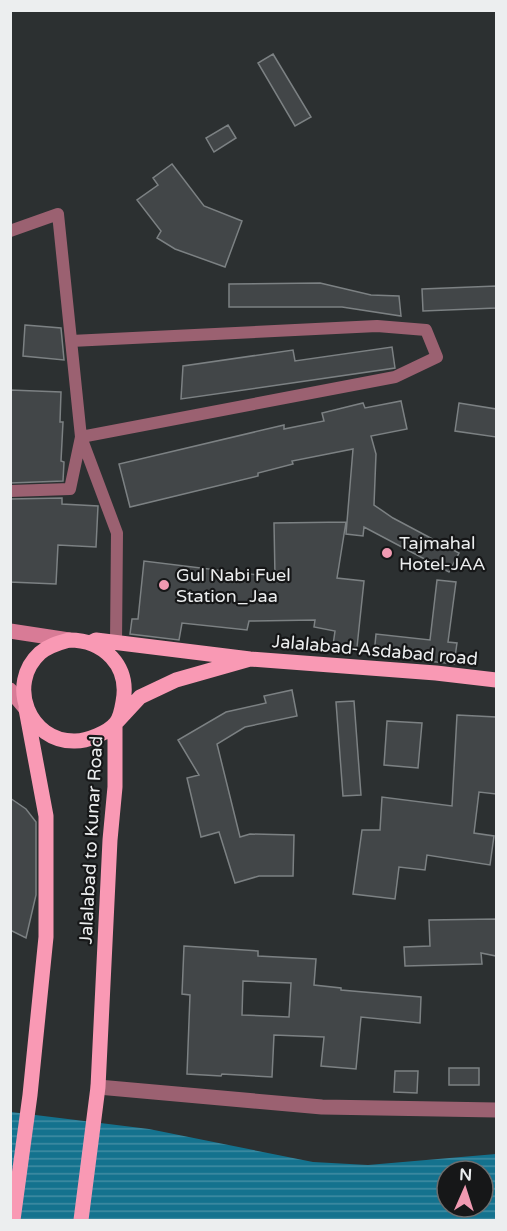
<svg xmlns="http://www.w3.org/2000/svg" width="507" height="1231" font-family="'Varela Round',sans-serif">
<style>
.water{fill:url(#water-rules);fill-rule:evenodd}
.building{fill:#424648;stroke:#7c8183;stroke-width:1.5;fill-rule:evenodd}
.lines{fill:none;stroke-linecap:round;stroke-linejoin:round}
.lane{stroke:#9b6171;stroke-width:12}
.street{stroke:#9b6171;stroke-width:15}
.secondary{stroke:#d87b96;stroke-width:15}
.primary{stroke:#f999b4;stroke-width:15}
.poi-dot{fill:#f19ab2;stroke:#161718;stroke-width:2}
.labels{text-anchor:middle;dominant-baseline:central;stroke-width:4.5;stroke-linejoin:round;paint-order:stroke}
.poi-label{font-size:18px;fill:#eceeef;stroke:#161718;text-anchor:start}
.street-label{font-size:18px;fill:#eceeef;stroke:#161718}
</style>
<defs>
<pattern id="water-rules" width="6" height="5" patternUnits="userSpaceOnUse" patternTransform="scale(1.5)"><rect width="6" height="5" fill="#14728e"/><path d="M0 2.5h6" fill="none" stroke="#428da4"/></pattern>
</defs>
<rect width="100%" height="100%" fill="#2c3031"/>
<path class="water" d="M11 1112 149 1129 313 1162 368 1165 496 1154V1220H11ZM447 1171H483V1207H447Z"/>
<path class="building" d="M273 54 311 117 295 126 258 63Z
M228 125 236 138 214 152 206 138Z
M172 164 204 206 242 221 225 267 175 249 157 238 161 231 137 200 158 185 153 178Z
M320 283 371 295 399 296 401 316 342 307H229V284Z
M496 286V308L423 311 422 289Z
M25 325 61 328 64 360 23 356Z
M392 347 395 368 181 399 183 366 293 350 295 361Z
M10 390 61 392 60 422H63L61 461 64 462 63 481 10 483Z
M401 401 407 429 371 436 376 454 374 505 393 518 459 553 449 572 364 527 363 536 346 534 353 449 292 461 293 464 258 473V476L130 507 119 464 284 425V429L324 421 322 413 363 403 365 408Z
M459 403 496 409V437L455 431Z
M62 498V504L98 506 96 547 58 545 56 584 10 582V499Z
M346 522 337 578 364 581 357 647 333 645 335 631 314 627 315 620 249 621 247 630 182 623 179 640 130 634 132 619H138L144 561 275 577 274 523Z
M437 580 456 582 448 642 457 643 454 664 374 655 376 634 430 640Z
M292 690 297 716 245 727 217 744 240 837 250 834 294 835 293 876H259L235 883 219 832 201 837 187 778 199 775 178 740 226 712 266 703 264 696Z
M354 701 361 795 343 796 336 702Z
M457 715 496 717V794L479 792 474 833 494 836 490 865 427 855 425 870 399 867 395 899 353 894 362 830H380L382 797 452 806Z
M387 721 422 723 418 768 384 765Z
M10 798 26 809 36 822V895L26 938 10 930Z
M496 919V956L481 953 482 964 405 966 404 947 430 946 429 920Z
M184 946 258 951V956L316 959 314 985 341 988V990L421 997 420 1023 361 1017 356 1069 321 1066 324 1037 274 1035 272 1077 222 1074 221 1076 187 1074 190 995 182 994ZM243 981 291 983 289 1017 242 1015Z
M449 1068H479V1085H449Z
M395 1071H418L417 1093 394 1092Z"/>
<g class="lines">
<path class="lane" d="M10 231 58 214 81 437 395 377 437 357 426 330 377 326 71 341
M81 437 117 533 116 643
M10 491 70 489 81 437"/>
<path class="street" d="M98 1087 322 1107 496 1110"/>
<path class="secondary" d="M10 631 69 640
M10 690 26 709"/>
<path class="primary" d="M69 640C104 640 130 666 123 702 122 708 120 718 116 723 108 733 87 741 75 741 29 742 6 684 40 653 48 646 58 643 69 640Z
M90 643 96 640 250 659 436 673 496 680
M13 1220 30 1095 46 937V816L26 709
M81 1220 98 1087 110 840 115 787V724L140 697 176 680 250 659"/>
</g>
<g class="poi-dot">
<circle cx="387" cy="553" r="6"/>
<circle cx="164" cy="585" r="6"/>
</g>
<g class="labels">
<g class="poi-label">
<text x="399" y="543">Tajmahal<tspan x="399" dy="21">Hotel-JAA</tspan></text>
<text x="176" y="575">Gul Nabi Fuel<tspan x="176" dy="21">Station_Jaa</tspan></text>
</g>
<g class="street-label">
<text transform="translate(375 650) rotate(5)">Jalalabad-Asdabad road</text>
<text transform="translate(91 840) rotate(-87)">Jalalabad to Kunar Road</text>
</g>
</g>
<rect width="507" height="1231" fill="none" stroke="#eceeef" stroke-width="24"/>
<g transform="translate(465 1189) rotate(3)"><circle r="28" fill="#161718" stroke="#6c6d6e" stroke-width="1.5"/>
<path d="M0-4.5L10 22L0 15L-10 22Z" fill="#f19ab2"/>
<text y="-9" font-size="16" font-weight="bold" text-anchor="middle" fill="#eceeef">N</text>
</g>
</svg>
